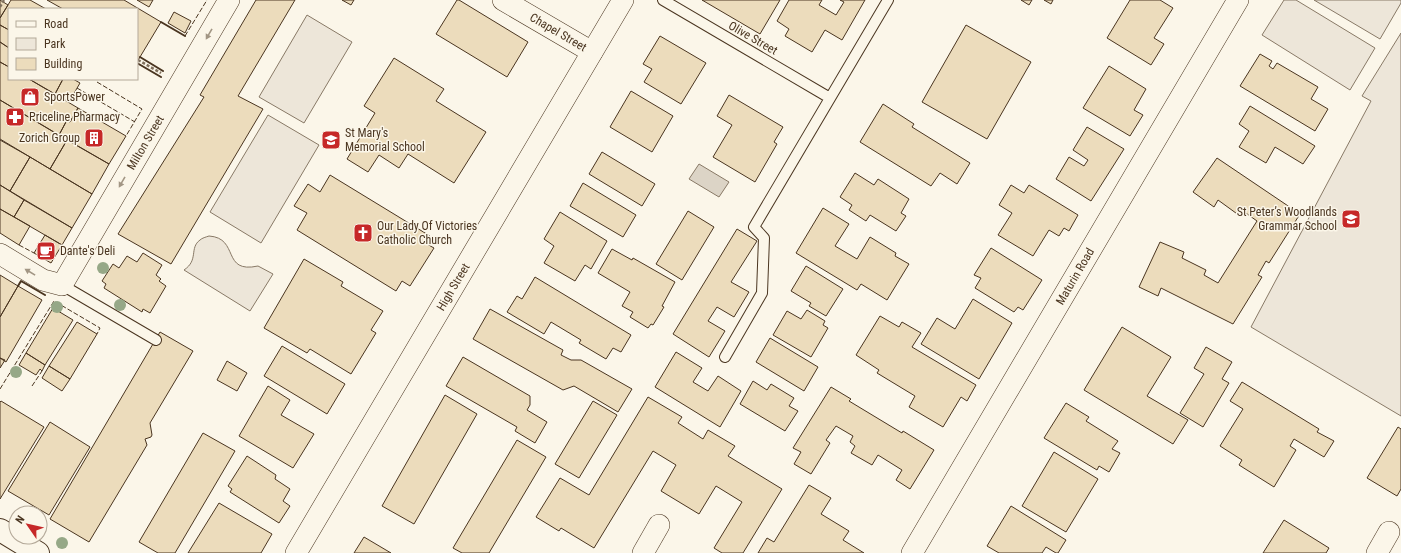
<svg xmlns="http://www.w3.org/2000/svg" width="1401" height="553" font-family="'Roboto Condensed',sans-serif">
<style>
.green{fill:#ede6d9;stroke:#887966}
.water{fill:#dcd4c6;stroke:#887966}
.building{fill:#ecdcbc;stroke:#4a3520}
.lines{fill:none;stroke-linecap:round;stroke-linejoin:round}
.service-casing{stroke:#4a3520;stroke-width:12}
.minor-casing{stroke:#4a3520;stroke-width:22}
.tertiary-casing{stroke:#4a3520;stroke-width:24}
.path{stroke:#7f6f5c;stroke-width:2.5;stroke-dasharray:3 2;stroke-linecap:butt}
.service{stroke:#fbf6e9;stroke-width:10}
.minor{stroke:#fbf6e9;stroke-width:21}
.tertiary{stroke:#fbf6e9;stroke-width:22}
.fence{stroke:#4a3520;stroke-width:1;stroke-dasharray:5 2;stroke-linecap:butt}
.wall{stroke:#4a3520;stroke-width:2}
.tree{fill:#96a887}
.oneway{fill:#a29684}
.labels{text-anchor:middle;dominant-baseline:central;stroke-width:3;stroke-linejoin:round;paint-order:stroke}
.street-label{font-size:12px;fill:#4a3520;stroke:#fbf6e9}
.poi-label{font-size:12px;fill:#4a3520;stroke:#fbf6e9;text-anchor:start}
</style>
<rect width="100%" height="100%" fill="#fbf6e9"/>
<path class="green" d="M1284 0H1296L1375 48 1350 90 1262 35Z
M1314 0H1401V3L1380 39Z
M307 15 352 42 304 123 259 97Z
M1401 33V416L1251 327 1371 101 1362 96Z
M268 115 319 145 261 243 210 212Z
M209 236C240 238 221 274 258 266L273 274 250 311 184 270C199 260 189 248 200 240 202 238 206 237 209 236Z"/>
<path class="water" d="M699 164 729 182 719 197 689 179Z"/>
<path class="building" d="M0 0 8 5 0 18Z
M11 0H30L46 9H9V30L0 25V18Z
M47 0H124L161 22 137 62V9H63Z
M137 0H153L149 7Z
M256 0H295L238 96 263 109 171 264 118 234 204 97 200 95Z
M342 0H354L351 5Z
M457 0H459L528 42 507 77 436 34Z
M702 0H780L760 34Z
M789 0H822L819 5 836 15 844 2 840 0H865L842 40 825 30 812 52 785 36 789 29 777 21Z
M1021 0H1032L1029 5Z
M1044 0H1053L1051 4Z
M1130 0H1160L1173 8 1154 38 1164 44 1151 65 1107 38Z
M174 12 191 21 185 33 168 23Z
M0 25 9 30V48L0 42Z
M966 25 1031 62 987 139 922 102Z
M660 36 706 63 681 104 644 82 652 69 643 64Z
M0 42 9 48V67L0 62Z
M1260 54 1272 61 1269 66 1273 69 1277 63 1318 87 1311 99 1328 109 1315 131 1240 86Z
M394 58 444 89 436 101 486 132 454 183 408 154 399 168 379 155 368 172 347 159 375 113 364 106Z
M0 62 9 67V79H29L78 108 70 122 67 120 59 135 0 100Z
M1109 66 1146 89 1134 110 1143 115 1130 136 1083 108Z
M29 79H63L55 94Z
M63 79H73L80 83 69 102 55 94Z
M631 91 673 116 652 152 610 127Z
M729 95 783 127 774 142 777 144 755 182 713 157 732 125 717 116Z
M0 100 67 140 50 169 0 139Z
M883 104 914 124 912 127 970 163 957 184 940 173 931 186 860 142Z
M1250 106 1315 146 1303 164 1275 147 1266 163 1239 147 1249 131 1239 124Z
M78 108 126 136 109 164 59 135 67 120 70 122Z
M1087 127 1124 149 1091 201 1056 179 1069 157 1084 166 1088 160 1073 150Z
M0 140 30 157 10 191 0 185Z
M67 140 109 164 92 194 50 169Z
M602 152 655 184 642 206 589 174Z
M30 157 92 194 72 228 10 191Z
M1217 158 1300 214 1269 263 1266 261 1258 275 1262 277 1233 324 1161 288 1158 296 1139 287 1160 242 1184 252 1182 258 1206 270 1204 275 1218 283 1257 221 1243 211 1240 216 1218 200 1214 207 1193 192Z
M855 173 874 185 878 179 909 199 901 213 906 216 896 231 870 215 866 221 849 210 852 205 840 197Z
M330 175 430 236 425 243 434 248 410 286 402 281 396 291 297 230 307 213 294 206 308 184 320 192Z
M583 183 636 215 623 237 570 206Z
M0 185 24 200 14 217 0 209Z
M1011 185 1024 193 1029 185 1078 215 1069 231 1064 228 1059 236 1049 230 1033 256 998 235 1012 213 999 205Z
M24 200 72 228 62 245 14 217Z
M823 208 849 224 835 246 857 259 870 237 896 253 895 256 909 264 887 300 861 284 857 290 796 253Z
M0 209 30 226 19 245 0 233Z
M688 211 714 227 682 280 656 264Z
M560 212 607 241 591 269 585 265 575 281 544 263 554 246 544 239Z
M737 229 757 241 731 282 749 292 734 317 717 307 708 321 725 331 709 357 673 334Z
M45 235 62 245 51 263 34 253Z
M991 248 1042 280 1023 310 1018 307 1014 312 975 288 981 278 974 275Z
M612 249 632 260 633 258 675 282 662 306 664 307 653 325 651 324 648 328 630 317 633 312 622 306 630 292 598 273Z
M143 253 162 265 156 275 161 279 159 281 166 286 150 313 143 309 142 312 104 288 106 284 102 281 113 264 119 268 127 256 137 262Z
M304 259 343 282 341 286 383 311 371 330 376 333 351 374 310 349 307 353 264 328Z
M806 266 843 289 826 316 809 306 811 303 791 291Z
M0 275 18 286 0 317Z
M535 277 631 335 621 352 613 348 606 359 579 343 581 340 551 322 544 334 507 312 517 296 522 299Z
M18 286 42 300 6 362 0 358V317Z
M973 299 1012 323 979 379 921 344 937 318 955 329Z
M53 308 73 320 45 365 26 353Z
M490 309 563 350 561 355 571 360H581L632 389 618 412 574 386 563 390 473 339Z
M807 310 825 321 823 325 828 328 811 357 773 335 787 311 801 319Z
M880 316 899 327 902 322 921 333 912 347 976 385 967 401 961 397 943 427 909 407 915 396 877 373 879 370 856 355Z
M77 322 97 334 70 379 49 366Z
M1122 327 1171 357 1147 396 1188 420 1173 444 1084 390Z
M160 332 193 351 150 423 152 435 151 437 145 439 147 445 89 542 50 519Z
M770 338 818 367 804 391 756 362Z
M282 346 345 384 327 414 264 376Z
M1206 347 1232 362 1222 379 1229 383 1203 427 1180 413 1204 374 1194 368Z
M676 352 702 368 693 382 708 391 718 376 741 391 720 427 655 387Z
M26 353 45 365 42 371 40 369 36 375 19 365Z
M463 357 530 396V405L527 410 547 422 535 443 515 431 517 427 446 386Z
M0 358 5 360 0 368Z
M227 361 247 373 237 391 217 380Z
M49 366 70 379 62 391 42 378Z
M753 381 767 390 771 384 794 398 789 406 798 411 785 431 740 404Z
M1242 382 1319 429 1317 432 1334 441 1324 457 1294 439 1290 446 1296 450 1274 487 1239 465 1242 460 1220 446 1243 409 1230 401Z
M268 386 290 400 281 415 314 434 293 468 239 436Z
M831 387 851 399 849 401 902 433 903 431 934 450 910 489 896 480 902 470 878 455 872 465 851 453 855 446 850 442 853 436 836 426 826 440 830 443 811 474 794 464 801 452 793 448Z
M445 395 477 414 414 524 382 506Z
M648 397 682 417 678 423 703 439 708 430 735 446 728 456 782 489 743 553H722L714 548 742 502 716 486 699 514 661 491 676 465 653 451 594 548 561 528 559 531 536 517 560 478 589 495Z
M1 401 44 427 0 499V402Z
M593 401 617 415 579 478 555 464Z
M1066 403 1089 417 1086 421 1118 441 1112 449 1120 453 1109 472 1099 466 1097 470 1044 438Z
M50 422 90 447 49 515 8 491Z
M1398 427 1401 429V489L1397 496 1367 478Z
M203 433 235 451 175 553H158L139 542Z
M517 440 546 457 489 553H462L453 548Z
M1054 452 1098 479 1066 532 1022 506Z
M247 456 276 475 275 479 290 489 283 501 290 506 279 523 230 492 232 489 228 486Z
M809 485 831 498 821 514 849 531 843 540 864 553H758L767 538 774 542Z
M219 503 272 534 261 553H188Z
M1011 506 1066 540 1058 553H1056L1046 547 1042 553H999L987 546Z
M1284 520 1329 548 1326 553H1263Z
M364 537 391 553H354Z"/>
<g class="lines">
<defs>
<path id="service" d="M663 0 830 98
M62 285 156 340
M725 357 762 293 764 238 754 227 888 0"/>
<g id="minor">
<path id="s1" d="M503 0 592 52"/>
<path id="s2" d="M0 254 43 280 62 285 229 0"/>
<path id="s3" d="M296 553 623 0"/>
<path d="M643 553 659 525"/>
<path id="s4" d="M912 553 1238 0"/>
<path d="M1377 553 1389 532"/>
</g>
<path id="tertiary" d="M0 530 38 553"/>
</defs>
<use href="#service" class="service-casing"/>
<use href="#minor" class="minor-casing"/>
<use href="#tertiary" class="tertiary-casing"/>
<path class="path" d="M0 7 4 0
M138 60 161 73"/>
<use href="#service" class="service"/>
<use href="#minor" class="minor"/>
<use href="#tertiary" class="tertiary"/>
<path class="fence" d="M185 36 207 0
M97 82 142 109 126 136
M77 88 135 122
M19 245 34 253
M32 386 42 371
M0 389 54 301 100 328 97 334"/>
<path class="wall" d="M161 22 185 36
M140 57 163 71
M137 63 161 77
M18 286 21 281 45 295"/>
</g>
<g class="tree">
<circle cx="103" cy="268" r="6"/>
<circle cx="120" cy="305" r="6"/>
<circle cx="57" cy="307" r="6"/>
<circle cx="16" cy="372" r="6"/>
<circle cx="62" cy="543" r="6"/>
</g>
<defs><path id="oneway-solid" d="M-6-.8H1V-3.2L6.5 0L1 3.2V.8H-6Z"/></defs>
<g class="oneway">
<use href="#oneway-solid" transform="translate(209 34) rotate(120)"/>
<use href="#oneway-solid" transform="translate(122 182) rotate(120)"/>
<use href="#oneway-solid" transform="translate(30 272) rotate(-149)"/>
</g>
<defs>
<symbol id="shop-square" viewBox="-11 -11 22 22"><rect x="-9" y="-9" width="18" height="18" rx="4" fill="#c62828" stroke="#fbf6e9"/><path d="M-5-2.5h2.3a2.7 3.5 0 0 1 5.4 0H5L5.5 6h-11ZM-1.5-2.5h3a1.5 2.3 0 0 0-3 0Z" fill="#fff"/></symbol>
<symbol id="pharmacy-square" viewBox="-11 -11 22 22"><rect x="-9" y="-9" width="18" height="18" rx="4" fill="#c62828" stroke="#fbf6e9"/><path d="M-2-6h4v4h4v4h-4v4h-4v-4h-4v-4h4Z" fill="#fff"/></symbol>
<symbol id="building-square" viewBox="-11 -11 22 22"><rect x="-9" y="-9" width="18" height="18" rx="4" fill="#c62828" stroke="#fbf6e9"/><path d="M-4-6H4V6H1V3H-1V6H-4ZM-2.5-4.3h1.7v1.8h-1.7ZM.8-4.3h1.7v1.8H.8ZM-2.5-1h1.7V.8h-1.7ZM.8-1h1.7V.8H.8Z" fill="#fff"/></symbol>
<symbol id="school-square" viewBox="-11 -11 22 22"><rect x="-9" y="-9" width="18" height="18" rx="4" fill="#c62828" stroke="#fbf6e9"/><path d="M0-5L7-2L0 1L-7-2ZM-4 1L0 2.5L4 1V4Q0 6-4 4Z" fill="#fff"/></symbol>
<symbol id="church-square" viewBox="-11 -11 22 22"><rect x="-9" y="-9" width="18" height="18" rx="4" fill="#c62828" stroke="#fbf6e9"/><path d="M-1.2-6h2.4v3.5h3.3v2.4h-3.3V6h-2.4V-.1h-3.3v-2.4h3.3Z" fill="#fff"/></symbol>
<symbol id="cafe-square" viewBox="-11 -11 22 22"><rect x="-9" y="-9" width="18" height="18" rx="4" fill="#c62828" stroke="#fbf6e9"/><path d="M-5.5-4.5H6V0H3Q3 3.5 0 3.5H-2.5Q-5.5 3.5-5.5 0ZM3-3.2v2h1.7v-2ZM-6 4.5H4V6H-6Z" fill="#fff"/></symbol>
</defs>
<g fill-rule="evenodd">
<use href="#shop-square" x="19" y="86" width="22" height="22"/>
<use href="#pharmacy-square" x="4" y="106" width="22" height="22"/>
<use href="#building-square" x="83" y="127" width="22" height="22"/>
<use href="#school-square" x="320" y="129" width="22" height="22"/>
<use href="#school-square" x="1340" y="208" width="22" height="22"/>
<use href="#church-square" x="352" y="222" width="22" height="22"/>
<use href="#cafe-square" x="35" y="240" width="22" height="22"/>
</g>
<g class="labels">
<g class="street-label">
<text stroke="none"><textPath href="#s1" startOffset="64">Chapel Street</textPath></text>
<text transform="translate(753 38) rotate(30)">Olive Street</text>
<text stroke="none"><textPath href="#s2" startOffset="235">Milton Street</textPath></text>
<text stroke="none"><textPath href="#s4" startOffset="321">Maturin Road</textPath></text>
<text stroke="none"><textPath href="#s3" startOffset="309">High Street</textPath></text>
</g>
<g class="poi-label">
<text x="44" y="97">SportsPower</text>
<text x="29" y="117">Priceline Pharmacy</text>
<text x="345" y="133">St Mary's<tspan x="345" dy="14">Memorial School</tspan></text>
<text x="80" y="138" text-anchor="end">Zorich Group</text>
<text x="1337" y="212" text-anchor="end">St Peter’s Woodlands<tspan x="1337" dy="14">Grammar School</tspan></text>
<text x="377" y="226">Our Lady Of Victories<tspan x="377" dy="14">Catholic Church</tspan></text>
<text x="60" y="251">Dante's Deli</text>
</g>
</g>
<rect x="8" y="8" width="130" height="72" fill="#fbf6e9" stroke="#b4a999"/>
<rect x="16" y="21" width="20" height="6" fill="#fbf6e9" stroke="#b4a999"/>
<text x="44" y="28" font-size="12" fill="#4a3520">Road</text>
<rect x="16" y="38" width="20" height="12" fill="#ede6d9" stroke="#b4a999"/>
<text x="44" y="48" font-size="12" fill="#4a3520">Park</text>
<rect x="16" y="58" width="20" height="12" fill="#ecdcbc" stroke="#b4a999"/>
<text x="44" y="68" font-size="12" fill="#4a3520">Building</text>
<g transform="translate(28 525) rotate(304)"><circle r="19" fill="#fbf6e9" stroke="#b4a999"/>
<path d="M0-3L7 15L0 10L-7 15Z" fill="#c62828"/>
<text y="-6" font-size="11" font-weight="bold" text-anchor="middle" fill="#4a3520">N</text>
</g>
</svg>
